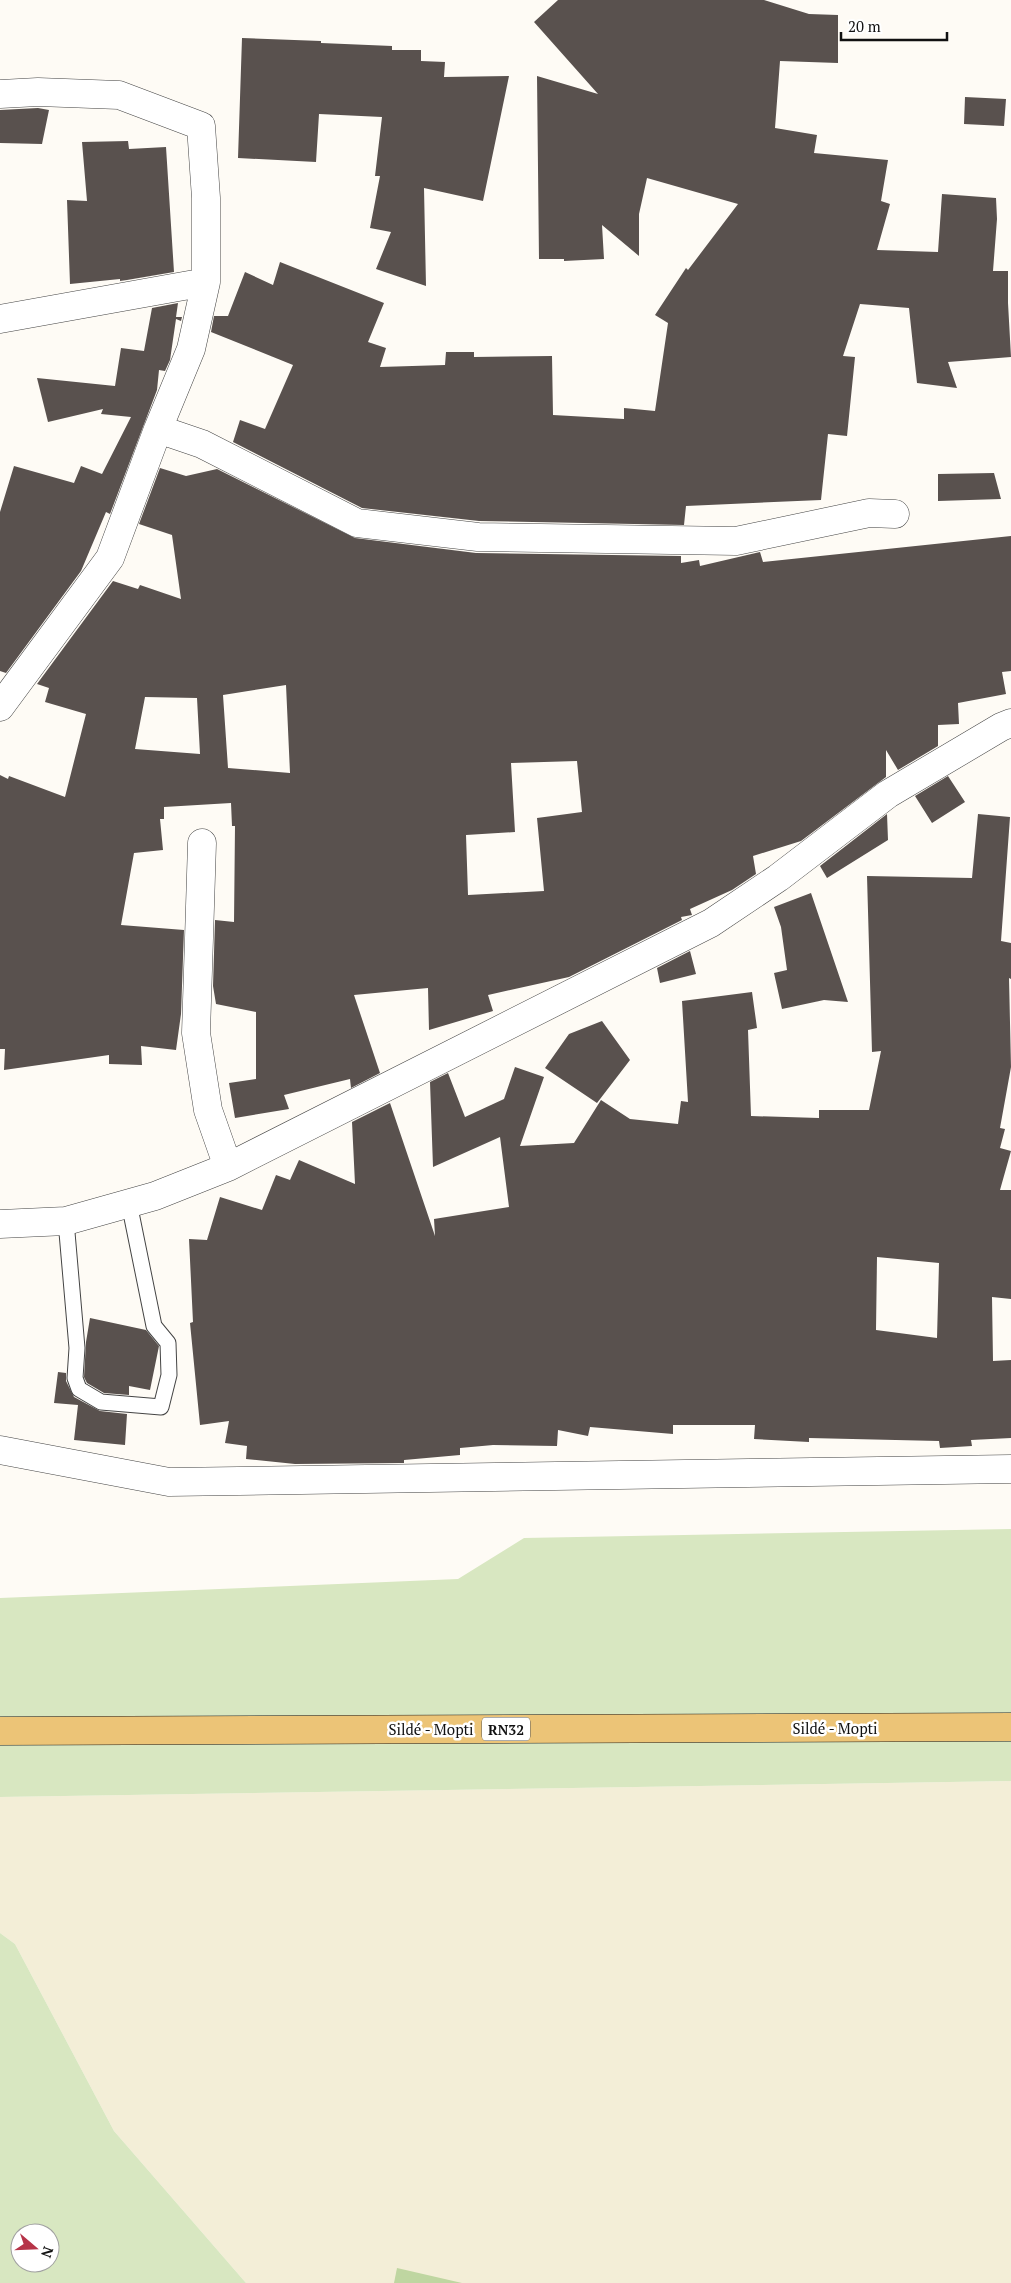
<svg xmlns="http://www.w3.org/2000/svg" width="1011" height="2283" font-family="'PT Serif',serif">
<style>
.farmland{fill:#f3eed7}
.green{fill:#d8e7c1;fill-rule:evenodd}
.forest{fill:#bfd6a1}
.building{fill:#59514e;fill-rule:evenodd}
.lines{fill:none;stroke-linecap:round;stroke-linejoin:round}
.lane-casing{stroke:#444;stroke-width:17}
.street-casing{stroke:#444;stroke-width:29}
.primary-casing{stroke:#222;stroke-width:29}
.lane{stroke:#fff;stroke-width:15}
.street{stroke:#fff;stroke-width:28}
.primary{stroke:#ecc477;stroke-width:28}
.labels{text-anchor:middle;dominant-baseline:central;stroke-width:5;stroke-linejoin:round;paint-order:stroke}
.shield{fill:#fff;stroke:#585858;stroke-width:1}
.shield-label{font-size:14px;font-weight:bold;fill:#111}
.street-label{font-size:15px;fill:#111;stroke:#fff}
</style>
<rect width="100%" height="100%" fill="#fefbf5"/>
<path class="farmland" d="M1011 1781V2283H246L114 2131 15 1944 0 1933V1797Z"/>
<path class="green" d="M1011 1529V1781L0 1797V1598L458 1579 524 1538Z
M0 1933 15 1944 114 2131 246 2283H0ZM20 2233H50V2263H20Z"/>
<path class="forest" d="M397 2268 462 2283H394Z"/>
<path class="building" d="M558 0H764L809 14 838 15V63L780 61 775 128 817 135 814 153 888 160 881 201 890 204 877 250 938 252 942 194 996 198 997 219 993 271H1008V303L1011 357 948 362 957 388 917 383 909 308 860 304 843 356 855 357 847 436 828 434 821 500 686 506 684 525 479 521 362 508 233 442 240 420 265 429 293 365 211 332 214 316H228L245 272 273 285 280 262 384 303 368 342 386 348 380 367 445 365 446 352H474V357L552 356 553 415 624 419V408L655 411 668 323 655 315 686 268 688 270 738 204 647 178 639 214V256L602 225 604 259 564 261V259H539L537 76 598 94 534 22Z
M242 38 321 41V43L392 46V50H421V61L445 62 444 77 509 76 483 201 424 188 426 286 376 269 391 232 370 228 380 176H375L382 117 319 114 316 162 238 158Z
M965 97 1006 99 1004 126 964 124Z
M38 108 49 110 42 144 0 143V110Z
M128 141 129 149 166 147 174 272 127 280 120 281V279L70 284 67 200 87 201 82 142Z
M178 303 176 317H182L181 321 176 319 170 360 165 371 159 370 157 390 110 514 106 512 81 571 6 673 0 671V512L14 466 74 483 81 466 102 474 131 417 101 414 103 409 48 422 37 378 115 386 121 348 144 351 152 308Z
M160 468 186 476 217 469 355 538 476 553 681 556V563L699 560 700 566 760 552 763 562 1011 536V671L1002 672 1006 694 958 703 959 724 938 725V746L898 770 886 750V777L801 841 753 856 756 874 732 890 690 909 692 915 681 917 682 920 569 977 488 995 493 1011 429 1030 428 988 354 995 380 1073 351 1088 350 1079 284 1095 289 1109 235 1118 229 1083 256 1079V1012L216 1004 213 986 215 920 234 922 235 826H232L231 803 164 807V819H160L163 850 134 853 121 925 184 930 181 1014 176 1050 141 1046 142 1065 109 1064V1055L4 1070 5 1049H0V775L8 779 9 776 65 797 86 714 45 702 49 688 37 684 113 581 138 589 140 585 181 599 172 535 139 524ZM286 685 290 773 228 768 223 695ZM145 697 197 698 200 754 135 749ZM577 761 582 812 537 818 544 891 468 895 466 835 515 832 511 763Z
M994 473 1001 499 938 501V474Z
M948 776 965 802 932 823 915 796Z
M887 814 888 840 827 878 820 866Z
M978 814 1010 817 1001 941 1011 943V979L1009 978 1011 1067 1000 1128 1005 1129 1000 1148 1011 1151 1000 1190H1011V1299L992 1297 993 1361 1011 1360V1438L971 1440 972 1446 940 1448 939 1441 809 1438V1442L754 1439 755 1425H673V1434L590 1427 588 1436 558 1430 557 1446 493 1445 460 1448V1455L404 1460V1463L295 1464 246 1459 247 1446 225 1443 229 1421 200 1425 190 1323 193 1322 189 1239 207 1240 220 1197 262 1210 276 1175 290 1180 299 1160 355 1184 352 1122 390 1103 435 1236 434 1219 509 1207 500 1137 433 1167 430 1082 448 1073 465 1117 504 1099 515 1067 544 1077 520 1146 574 1143 601 1100 630 1119 678 1124 681 1101 688 1102 682 1001 752 992 757 1028 748 1030 751 1116 819 1118V1110H869L881 1051 872 1052 867 876 972 878ZM877 1257 939 1263 937 1338 876 1330Z
M811 893 848 1002 824 1000 782 1009 774 973 787 970 781 927 774 907Z
M690 951 696 974 660 983 657 968Z
M602 1021 630 1060 597 1103 545 1068 569 1034Z
M90 1318 146 1330 159 1346 150 1390 129 1386V1395L104 1393 87 1383 84 1377 86 1342Z
M58 1372 66 1373V1381L74 1397 100 1411 127 1414 125 1445 74 1440 78 1405 54 1403Z"/>
<g class="lines">
<defs>
<path id="lane" d="M66 1221 77 1348 75 1378 79 1389 101 1402 161 1407 169 1375 168 1343 154 1326 129 1203"/>
<path id="street" d="M0 94 38 92 119 95 201 126 206 198V282L191 349 158 429 110 558 0 707
M0 319 206 282
M158 429 202 444 357 523 478 537 736 541 869 513 895 514
M202 843 196 1033 208 1110 228 1167
M0 1224 66 1221 155 1196 228 1167 711 923 778 878 888 794 1001 727 1011 723
M0 1450 169 1482 1011 1469"/>
<path id="primary" d="M0 1731 1011 1727"/>
</defs>
<use href="#lane" class="lane-casing"/>
<use href="#street" class="street-casing"/>
<use href="#primary" class="primary-casing"/>
<use href="#lane" class="lane"/>
<use href="#street" class="street"/>
<use href="#primary" class="primary"/>
</g>
<g class="labels">
<rect class="shield" x="482" y="1717.5" width="48" height="23" rx="4"/>
<g class="shield-label">
<text x="506" y="1729">RN32</text>
</g>
<g class="street-label">
<text x="835" y="1728">Sildé - Mopti</text>
<text x="431" y="1729">Sildé - Mopti</text>
</g>
</g>
<g transform="translate(35 2248) rotate(109)"><circle r="24" fill="#ffffff" stroke="#a0a0a0"/>
<path d="M0-4L9 19L0 12L-9 19Z" fill="#b63448"/>
<text y="-8" font-size="14" font-weight="bold" text-anchor="middle" fill="#111111">N</text>
</g>
<path d="M841 32v8h106v-8" fill="none" stroke="#111111" stroke-width="2.5"/>
<text x="848" y="32" font-size="15" fill="#111111" stroke="#ffffff" stroke-width="4" paint-order="stroke">20 m</text>
</svg>
